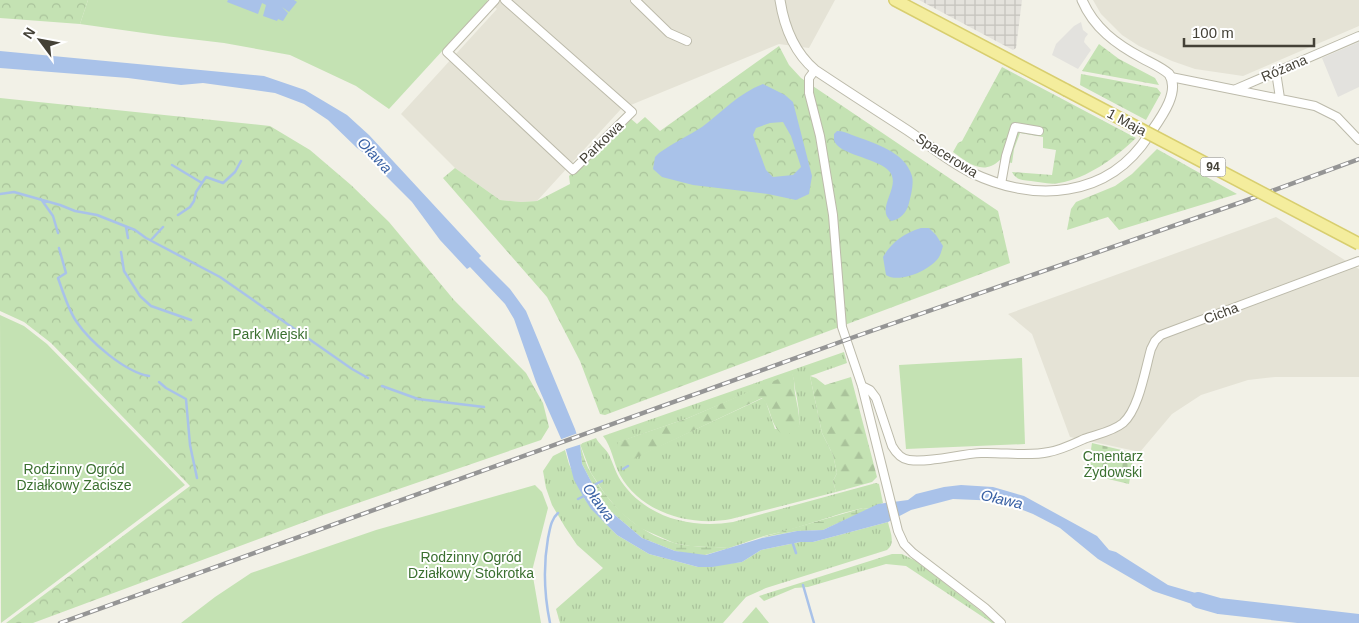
<svg xmlns="http://www.w3.org/2000/svg" width="1359" height="623" font-family="Helvetica,sans-serif">
<style>
.residential{fill:#e5e3d6}
.industrial{fill:url(#industrial-grid)}
.grass{fill:url(#grass-tufts);fill-rule:evenodd}
.forest{fill:url(#forest-firs)}
.wetland{fill:url(#wetland-marsh)}
.cemetery{fill:url(#cemetery-stones)}
.park{fill:url(#park-crowns)}
.garden{fill:#c4e2b3}
.parking{fill:#e3e2de}
.water{fill:#a9c2e9;fill-rule:evenodd}
.pier{fill:#f2f1e7}
.lines{fill:none;stroke-linecap:round;stroke-linejoin:round}
.stream{stroke:#a9c2e9;stroke-width:2.5}
.river{stroke:#a9c2e9;stroke-width:16}
.minor-casing{stroke:#bcbaaa;stroke-width:10}
.tertiary-casing{stroke:#bcbaaa;stroke-width:11}
.primary-casing{stroke:#d8ce6f;stroke-width:14}
.minor{stroke:#fff;stroke-width:8}
.tertiary{stroke:#fff;stroke-width:9}
.primary{stroke:#f4ed9d;stroke-width:11}
.rail-casing{stroke:#959595;stroke-width:4.5}
.rail{stroke:#fff;stroke-width:2.5;stroke-dasharray:8;stroke-linecap:butt}
.primary-bridge-casing{stroke:#d8ce6f;stroke-width:14;stroke-linecap:butt}
.primary-bridge{stroke:#f4ed9d;stroke-width:11}
.labels{text-anchor:middle;dominant-baseline:central;stroke-width:4;stroke-linejoin:round;paint-order:stroke}
.shield{fill:#fff;stroke:#7c7a73;stroke-width:1}
.shield-label{font-size:12px;font-weight:bold;fill:#444137}
.street-label{font-size:14px;fill:#444137;stroke:#fff}
.park-label{font-size:14px;fill:#3b7030;stroke:#fff}
.water-label{font-size:15px;font-style:italic;fill:#3a62a5;stroke:#fff}
</style>
<defs>
<pattern id="industrial-grid" width="8" height="8" patternUnits="userSpaceOnUse" patternTransform="scale(1.25)"><rect width="8" height="8" fill="#e4e2dc"/><path d="M0 4h8M4 0v8" fill="none" stroke="#c5c3bd"/></pattern>
<pattern id="grass-tufts" width="24" height="20" patternUnits="userSpaceOnUse" patternTransform="scale(1.25)"><rect width="24" height="20" fill="#c4e2b3"/><path d="M3 7l-1-3M5 7V3M7 7l1-3M15 17l-1-3M17 17v-4M19 17l1-3" fill="none" stroke="#aac39b"/></pattern>
<pattern id="forest-firs" width="22" height="20" patternUnits="userSpaceOnUse" patternTransform="scale(1.25)"><rect width="22" height="20" fill="#c4e2b3"/><path d="M5 1l3.5 6h-7zM16 11l3.5 6h-7z" fill="#aac39b"/></pattern>
<pattern id="wetland-marsh" width="20" height="14" patternUnits="userSpaceOnUse" patternTransform="scale(1.25)"><rect width="20" height="14" fill="#c4e2b3"/><path d="M1 5h8M5 5V1M11 12h8M15 12V8" fill="none" stroke="#aac39b"/></pattern>
<pattern id="cemetery-stones" width="16" height="16" patternUnits="userSpaceOnUse" patternTransform="scale(1.25)"><rect width="16" height="16" fill="#c4e2b3"/><path d="M2 7V4a2 2 0 0 1 4 0v3zM10 15v-3a2 2 0 0 1 4 0v3z" fill="#aac39b"/></pattern>
<pattern id="park-crowns" width="20" height="18" patternUnits="userSpaceOnUse" patternTransform="scale(1.25)"><rect width="20" height="18" fill="#c4e2b3"/><path d="M2 6a3 3 0 1 1 6 0M12 15a3 3 0 1 1 6 0" fill="none" stroke="#aac39b"/></pattern>
</defs>
<rect width="100%" height="100%" fill="#f2f1e7"/>
<path class="residential" d="M487 0H835L809 48 779 44 621 109 537 201 521 202 500 200 455 168 401 114 497 9Z
M1093 0H1359V26L1243 76 1195 69 1172 61 1139 46 1122 35 1101 14Z
M1276 217 1359 269V377H1275L1248 380 1201 395 1172 414 1140 452 1070 437 1032 334 1008 314Z"/>
<path class="industrial" d="M919 0H1022L1016 48 1013 50Z"/>
<path class="grass" d="M844 352 847 363 810 376 822 433 833 455 837 473 833 481 836 492 731 519C691 527 641 513 620 475 613 462 612 447 603 436ZM792 374C795 381 794 386 796 393 798 405 800 414 799 426L775 429 766 402 763 398 625 462 619 442 688 418Z
M596 438C599 444 605 448 608 453 613 462 615 472 621 481 646 518 692 529 733 522L876 483 879 484 883 503 869 509 863 508 843 513 789 530 764 536 729 548 690 546 674 543 640 528 620 512 605 494 591 473 580 444Z
M565 450 569 464 584 498 592 509 617 535 649 554 698 567 742 562 761 550 800 542H813L888 522C890 532 896 543 887 550L766 588 746 597 723 623H560L556 609 603 568 577 545 565 527 552 505 546 488 543 471 553 456Z
M892 554H902L916 561 996 623H992L906 566 886 564 808 587 795 588 764 601 759 596Z"/>
<path class="forest" d="M792 373C795 380 794 386 795 393 797 405 800 414 799 426L789 434 783 435C768 423 773 409 762 398L625 463 617 445 618 442 688 418Z
M810 376 816 378 825 385 851 377 877 477 872 482 836 492 833 481 837 473 833 455 822 433Z"/>
<path class="wetland" d="M580 444C583 454 586 465 591 473 608 503 635 530 668 541 687 548 709 546 729 548L705 555 690 554 675 551 642 538 603 505 596 496 595 489 582 464Z
M863 508 869 509 823 530 797 531 759 538Z"/>
<path class="cemetery" d="M1092 443 1134 453 1129 484 1087 474Z"/>
<path class="park" d="M0 0H88L80 24 0 18Z
M1099 44 1119 59 1155 78 1159 85 1082 71Z
M779 46 789 65 801 78 998 211 1010 263 605 415 600 414 580 361 547 297 443 178 455 168 500 200 521 202 537 201 570 184 569 176 630 118 637 124 645 117 660 131Z
M1002 67 1136 138C1115 158 1088 178 1059 183 1050 185 1040 182 1031 181 1022 180 1016 180 1012 172L1052 175 1056 150 1043 148V137L1020 133 1014 149 1012 163 1000 160C983 176 968 163 953 152L958 143 962 141Z
M1081 74 1157 88 1161 93 1146 120 1080 85Z
M0 98 270 126 310 150 351 185 389 222 454 300 526 373 543 403 549 427 541 440 326 514 33 623H6L190 486 51 343 24 322 0 311Z
M1157 149 1237 194 1119 230 1108 217 1067 230 1071 209 1076 202 1115 186 1132 174Z"/>
<path class="garden" d="M88 0H487L488 1 389 109 356 86 290 55 224 43 165 36 80 24Z
M0 315 24 326 47 344 185 485 1 623Z
M1022 358 1025 444 906 449 899 365Z
M535 485 542 492 548 508 532 571 541 623H181L215 597 251 573 376 530Z
M756 607 769 623H742Z"/>
<path class="parking" d="M1081 22 1083 30 1088 34 1085 38 1084 42 1091 50 1078 69 1052 55 1056 44 1074 26Z
M1359 42V87L1338 97 1322 58Z"/>
<path class="water" d="M228 0H294L297 2 289 12 282 7 288 13 283 21 278 19 277 21 263 16 266 5 262 3 258 14 227 2Z
M0 51 264 76 305 90 347 115 369 135 481 256 479 258 510 289 526 311 575 429 580 444 582 464 595 489 596 496 603 505 642 538 675 551 706 555 762 538 797 531 823 530 878 504 908 500 916 494 944 487 961 485 993 487 1024 496 1097 536 1109 550 1116 552 1168 585 1220 600 1219 613 1153 591 1098 559 1060 528 1033 514 1000 501 953 499 911 510 888 522 813 542H800L761 550 742 562 712 567H698L649 554 617 535 591 509 584 498 574 480 566 450 536 382 514 319 505 304 470 267 467 269 440 240 412 202 382 172 372 159 357 148 328 120 304 104 275 93 203 83 181 85 128 78 0 68Z
M763 84 785 95 793 102 812 176 809 194 796 200 768 194 693 185 662 177 653 169 655 157 659 153C673 143 688 136 702 127 722 112 739 93 763 84ZM783 122 791 136 801 167 793 175 773 177 766 170 753 135 756 128 770 123Z
M837 131C843 131 847 133 852 135 873 143 905 151 912 176 914 184 911 195 909 203 907 212 900 220 891 221 874 208 904 185 888 170 876 158 837 154 834 140V134Z
M921 228H929L936 235 943 246C942 249 941 254 939 257 931 270 899 284 886 275L883 257C892 242 904 233 921 228Z"/>
<path class="pier" d="M578 433 582 444 563 450 559 440Z"/>
<g class="lines">
<path class="stream" d="M172 165 202 183
M0 194 14 192 60 205 75 211 97 215 135 230 146 238 220 277 352 369 368 378
M41 199 53 216 58 233
M178 215 190 207 194 201 196 192 206 177 223 183 235 172 241 161
M126 227 128 238
M151 240 163 227
M59 248 66 273 58 278C63 292 68 309 76 321 90 342 125 372 149 376
M121 252 124 271 140 296 151 306 191 320
M159 382 166 388 186 399 190 445 197 478
M382 386 418 399 484 407
M623 469 628 466
M592 486 602 481
M578 499 586 495
M792 541 796 553
M803 585 814 623
M550 623C544 594 543 567 548 538 550 529 551 519 558 513"/>
<path class="river" d="M1198 600 1219 606 1359 622"/>
<defs>
<path id="minor" d="M495 0 447 52 573 170 632 112 505 0
M635 0 669 33 687 41
M815 70 809 78V93L820 136 833 215 842 327 862 386 898 531 904 544 913 553 985 608 1001 623
M1276 72 1280 98
M1171 77 1315 106 1337 117 1359 140
M1236 89 1359 36
M1001 184 1006 156 1015 127 1039 131
M862 386 870 390 876 398 892 446C896 453 901 459 909 460 930 463 959 454 981 453 1004 452 1027 457 1049 452 1061 450 1073 444 1084 439 1097 434 1112 432 1123 423 1139 409 1145 370 1151 349L1155 341 1161 335 1359 261"/>
<path id="tertiary" d="M780 0C784 26 794 52 815 70 845 90 876 110 907 130 928 144 948 161 970 172 1034 203 1108 199 1149 135 1160 119 1181 92 1169 74 1161 67 1151 63 1142 58 1116 44 1094 28 1082 0"/>
<path id="primary" d="M895 0 1066 90"/>
</defs>
<use href="#minor" class="minor-casing"/>
<use href="#tertiary" class="tertiary-casing"/>
<use href="#primary" class="primary-casing"/>
<use href="#minor" class="minor"/>
<use href="#tertiary" class="tertiary"/>
<use href="#primary" class="primary"/>
<defs>
<path id="rail" d="M60 623 854 337 1242 202 1359 159"/>
</defs>
<use href="#rail" class="rail-casing"/>
<use href="#rail" class="rail"/>
<defs>
<path id="primary-bridge" d="M1066 90 1359 244"/>
</defs>
<use href="#primary-bridge" class="primary-bridge-casing"/>
<use href="#primary-bridge" class="primary-bridge"/>
</g>
<g class="labels">
<rect class="shield" x="1200.5" y="157.5" width="25" height="19" rx="4"/>
<g class="shield-label">
<text x="1213" y="167">94</text>
</g>
<g class="street-label">
<text transform="translate(1284 68) rotate(-23)">Różana</text>
<text transform="translate(1127 122) rotate(28)">1 Maja</text>
<text transform="translate(601 142) rotate(-44)">Parkowa</text>
<text transform="translate(947 155) rotate(32)">Spacerowa</text>
<text transform="translate(1221 313) rotate(-21)">Cicha</text>
</g>
<g class="park-label">
<text x="270" y="334">Park Miejski</text>
<text x="1113" y="456">Cmentarz<tspan x="1113" dy="16">Żydowski</tspan></text>
<text x="74" y="469">Rodzinny Ogród<tspan x="74" dy="16">Działkowy Zacisze</tspan></text>
<text x="471" y="557">Rodzinny Ogród<tspan x="471" dy="16">Działkowy Stokrotka</tspan></text>
</g>
<g class="water-label">
<text transform="translate(375 155) rotate(47)">Oława</text>
<text transform="translate(1002 499) rotate(13)">Oława</text>
<text transform="translate(599 502) rotate(54)">Oława</text>
</g>
</g>
<g transform="translate(40 40) rotate(302)" stroke="#ffffff" stroke-width="4" paint-order="stroke">
<path d="M0-4L9 19L0 12L-9 19Z" fill="#444137"/>
<text y="-8" font-size="14" font-weight="bold" text-anchor="middle" fill="#444137">N</text>
</g>
<path d="M1184 38v8h130v-8" fill="none" stroke="#444137" stroke-width="2.5"/>
<text x="1192" y="38" font-size="15" fill="#444137" stroke="#ffffff" stroke-width="4" paint-order="stroke">100 m</text>
</svg>
